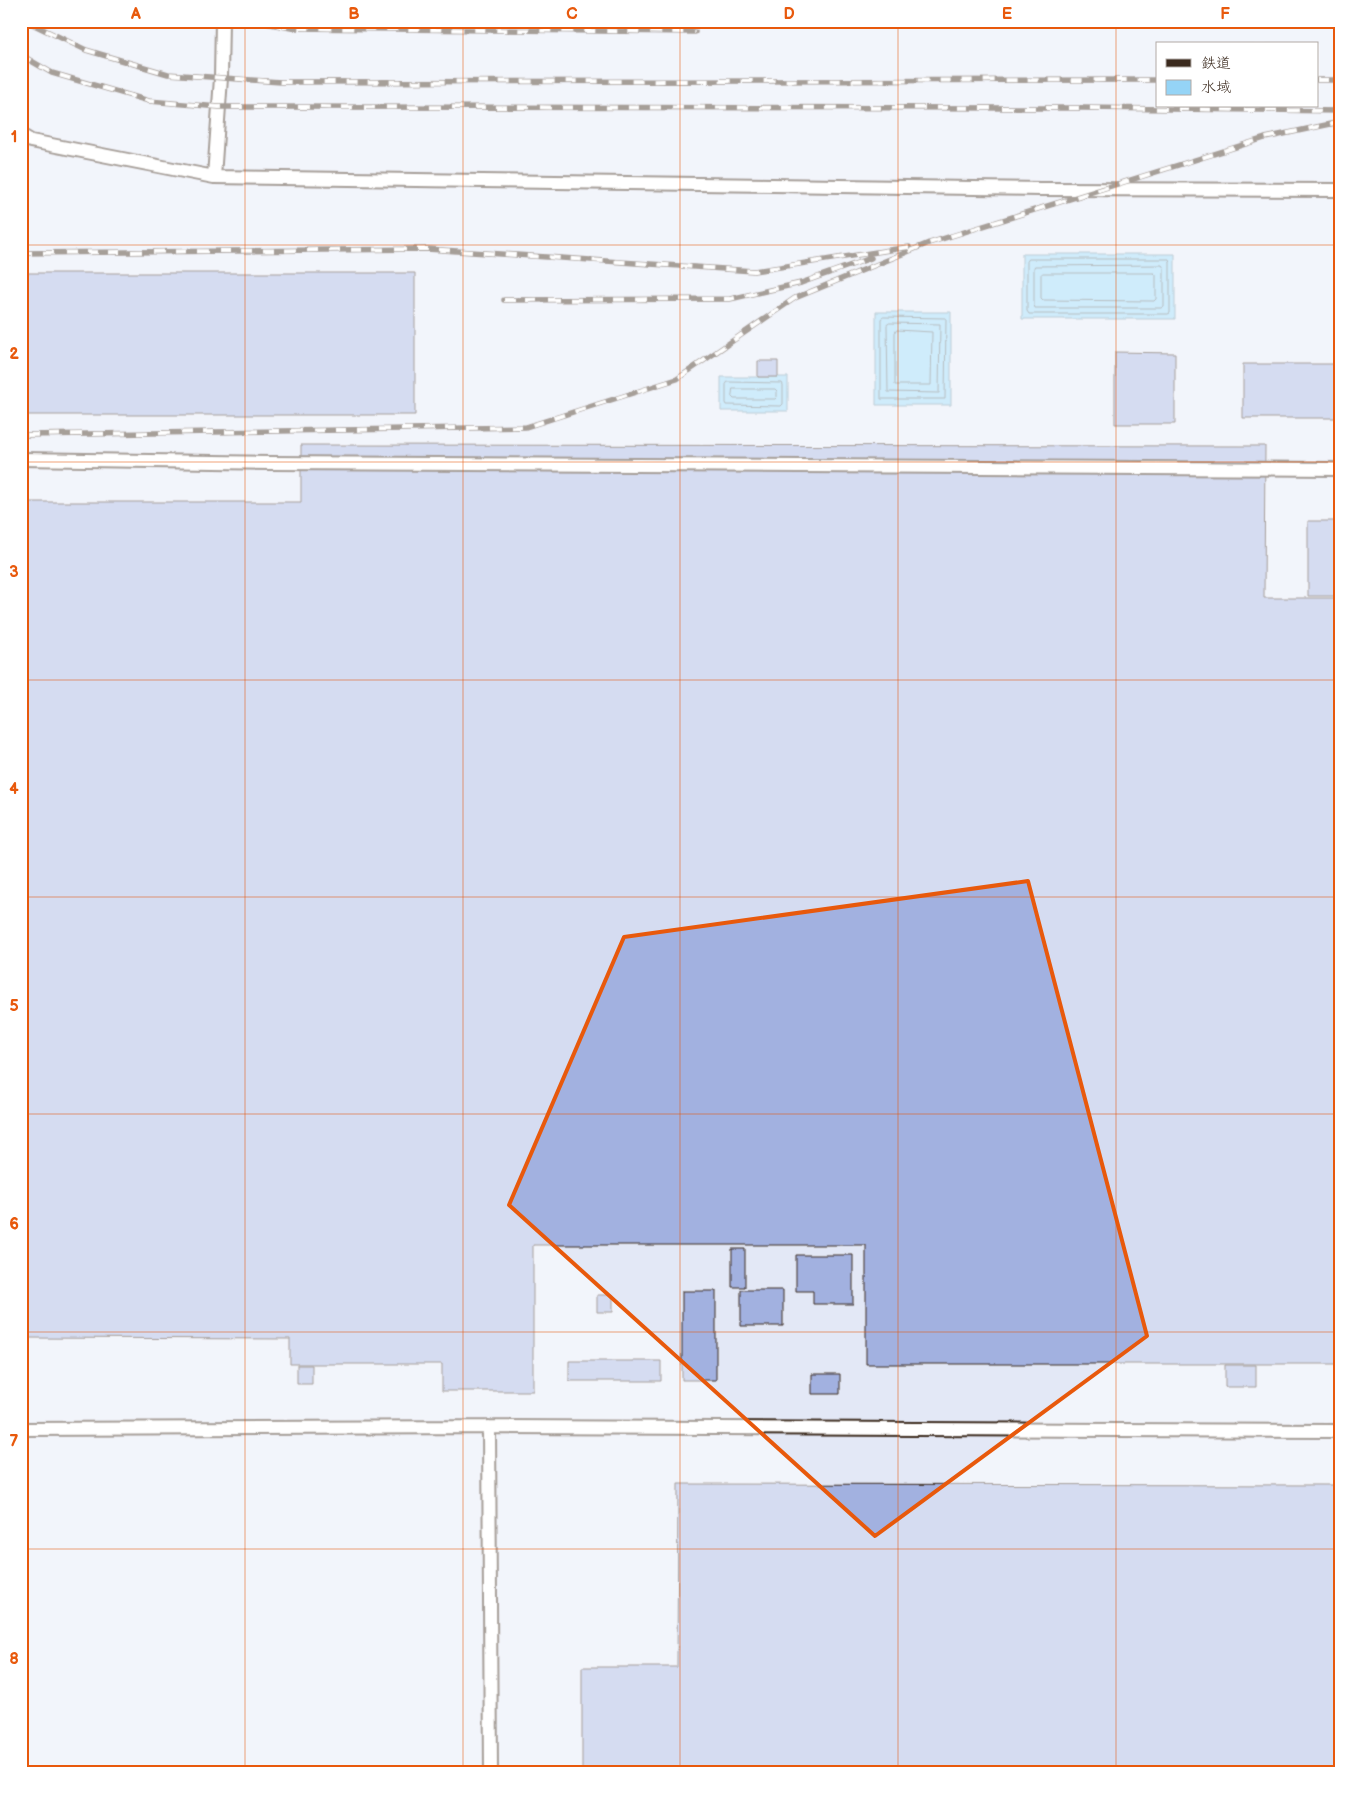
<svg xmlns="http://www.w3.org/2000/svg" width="1361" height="1794" font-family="'Balsamiq Sans','Klee One',sans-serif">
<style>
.built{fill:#e3e8f6;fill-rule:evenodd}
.water{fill:#95d4f6;stroke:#7190a0}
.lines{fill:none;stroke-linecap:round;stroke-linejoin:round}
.shore{stroke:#5f6e74;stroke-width:1}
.building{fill:#a2b1e0;stroke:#3b2a1e}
.lane-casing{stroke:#3b2a1e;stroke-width:16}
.lane{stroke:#fff;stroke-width:12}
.rail-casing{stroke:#3b2a1e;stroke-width:5.5}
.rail{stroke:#fff;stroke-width:4;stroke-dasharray:11;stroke-linecap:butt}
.marked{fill:none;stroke:#e8590c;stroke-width:4;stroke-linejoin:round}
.grid{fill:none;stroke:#e8590c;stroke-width:1;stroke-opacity:0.55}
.neatline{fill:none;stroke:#e8590c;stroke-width:2}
.grid-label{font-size:16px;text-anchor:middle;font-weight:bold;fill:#e8590c}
</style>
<rect width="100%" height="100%" fill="#fff"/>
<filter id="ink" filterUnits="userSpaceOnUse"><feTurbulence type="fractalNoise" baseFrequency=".02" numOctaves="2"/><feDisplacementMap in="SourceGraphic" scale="10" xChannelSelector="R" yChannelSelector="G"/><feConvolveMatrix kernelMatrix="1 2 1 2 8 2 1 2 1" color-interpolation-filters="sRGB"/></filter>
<g filter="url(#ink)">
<path class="built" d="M21 21H1340V1773H21ZM1157 44H1317V106H1157Z"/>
<path class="water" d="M1022 254H1175V319H1022Z
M876 312H951V405H876Z
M721 377H788V411H721Z"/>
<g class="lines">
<path class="shore" d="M1029 259H1169L1170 262V313L1168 314H1029L1027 311V262Z
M1035 266 1162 265 1164 268V306L1161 308H1035L1034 305V268Z
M1043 273H1154L1156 275V299L1154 301 1043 300 1041 298V275Z
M884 317 946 318 945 399H881V319Z
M890 323 940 324 939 393 888 392 887 325Z
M897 330 932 332 931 385H895V333Z
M728 382 782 383 783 385V404L781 406 727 405 726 403V385Z
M733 389H775L777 391V397L775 399H734L732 397Z"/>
</g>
<path class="building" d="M1183 21H1340V25H1183Z
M21 273H415V415H21Z
M1115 352 1175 353V424H1115Z
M758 361H778V377H758Z
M1243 364H1340V418H1243Z
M301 445 1265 446 1264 598H1340V1364H866V1245H533V1391H442V1364H290V1339L21 1338V502H301Z
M1308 521H1340V596H1308Z
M732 1249H745V1287H732Z
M796 1255H853V1304H813V1291H796Z
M741 1290H783V1326H741Z
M682 1291H716V1380H682Z
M597 1295H613V1312H597Z
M569 1361H661V1381H569Z
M297 1365H312V1384H297Z
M1225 1365H1256V1387H1225Z
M812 1374H840V1394H812Z
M678 1484 1340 1485V1773H582V1667H677Z"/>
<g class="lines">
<defs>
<path id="lane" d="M21 135 31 141 214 177 1041 189 1340 190
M214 177 221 78 222 21
M21 459 271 463 1340 469
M489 1427 491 1773
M21 1429 489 1427 1340 1431"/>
</defs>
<use href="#lane" class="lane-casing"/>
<use href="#lane" class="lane"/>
<defs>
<path id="rail" d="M26 21 86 50 168 74 281 82 1157 80
M255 21 291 28 695 32
M21 55 52 73 149 101 219 107 1083 108 1340 111
M1317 80H1340
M21 253 427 249 754 271 909 247
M504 300 730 299 801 283 871 258
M27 435 526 427 677 379 795 298 929 243 1265 138 1340 122"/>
</defs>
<use href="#rail" class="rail-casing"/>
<use href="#rail" class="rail"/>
</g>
</g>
<path d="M0 0H1361V1794H0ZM1028 881 1147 1336 875 1536 509 1205 624 937Z" fill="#fff" fill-opacity=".55" fill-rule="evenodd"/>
<path class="marked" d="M1028 881 1147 1336 875 1536 509 1205 624 937Z"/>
<path class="grid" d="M245 21V1773M463 21V1773M680 21V1773M898 21V1773M1116 21V1773M21 245H1340M21 462H1340M21 680H1340M21 897H1340M21 1114H1340M21 1332H1340M21 1549H1340"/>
<rect width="1361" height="1794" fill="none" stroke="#fff" stroke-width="55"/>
<rect x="1156" y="42" width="162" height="65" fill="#ffffff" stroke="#b1aaa5"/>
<rect x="1166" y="59" width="25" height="8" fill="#3b2a1e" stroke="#b1aaa5"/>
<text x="1201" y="68" font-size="15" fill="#3b2a1e">鉄道</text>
<rect x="1166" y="80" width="25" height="15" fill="#95d4f6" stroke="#b1aaa5"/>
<text x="1201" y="92" font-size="15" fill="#3b2a1e">水域</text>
<rect x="28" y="28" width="1306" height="1738" class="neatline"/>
<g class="grid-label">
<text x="136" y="19">A</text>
<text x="354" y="19">B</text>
<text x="572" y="19">C</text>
<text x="789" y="19">D</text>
<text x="1007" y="19">E</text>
<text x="1225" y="19">F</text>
<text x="14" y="142">1</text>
<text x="14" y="359">2</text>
<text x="14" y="577">3</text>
<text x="14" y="794">4</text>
<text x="14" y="1011">5</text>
<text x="14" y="1229">6</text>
<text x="14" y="1446">7</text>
<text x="14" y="1664">8</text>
</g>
</svg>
